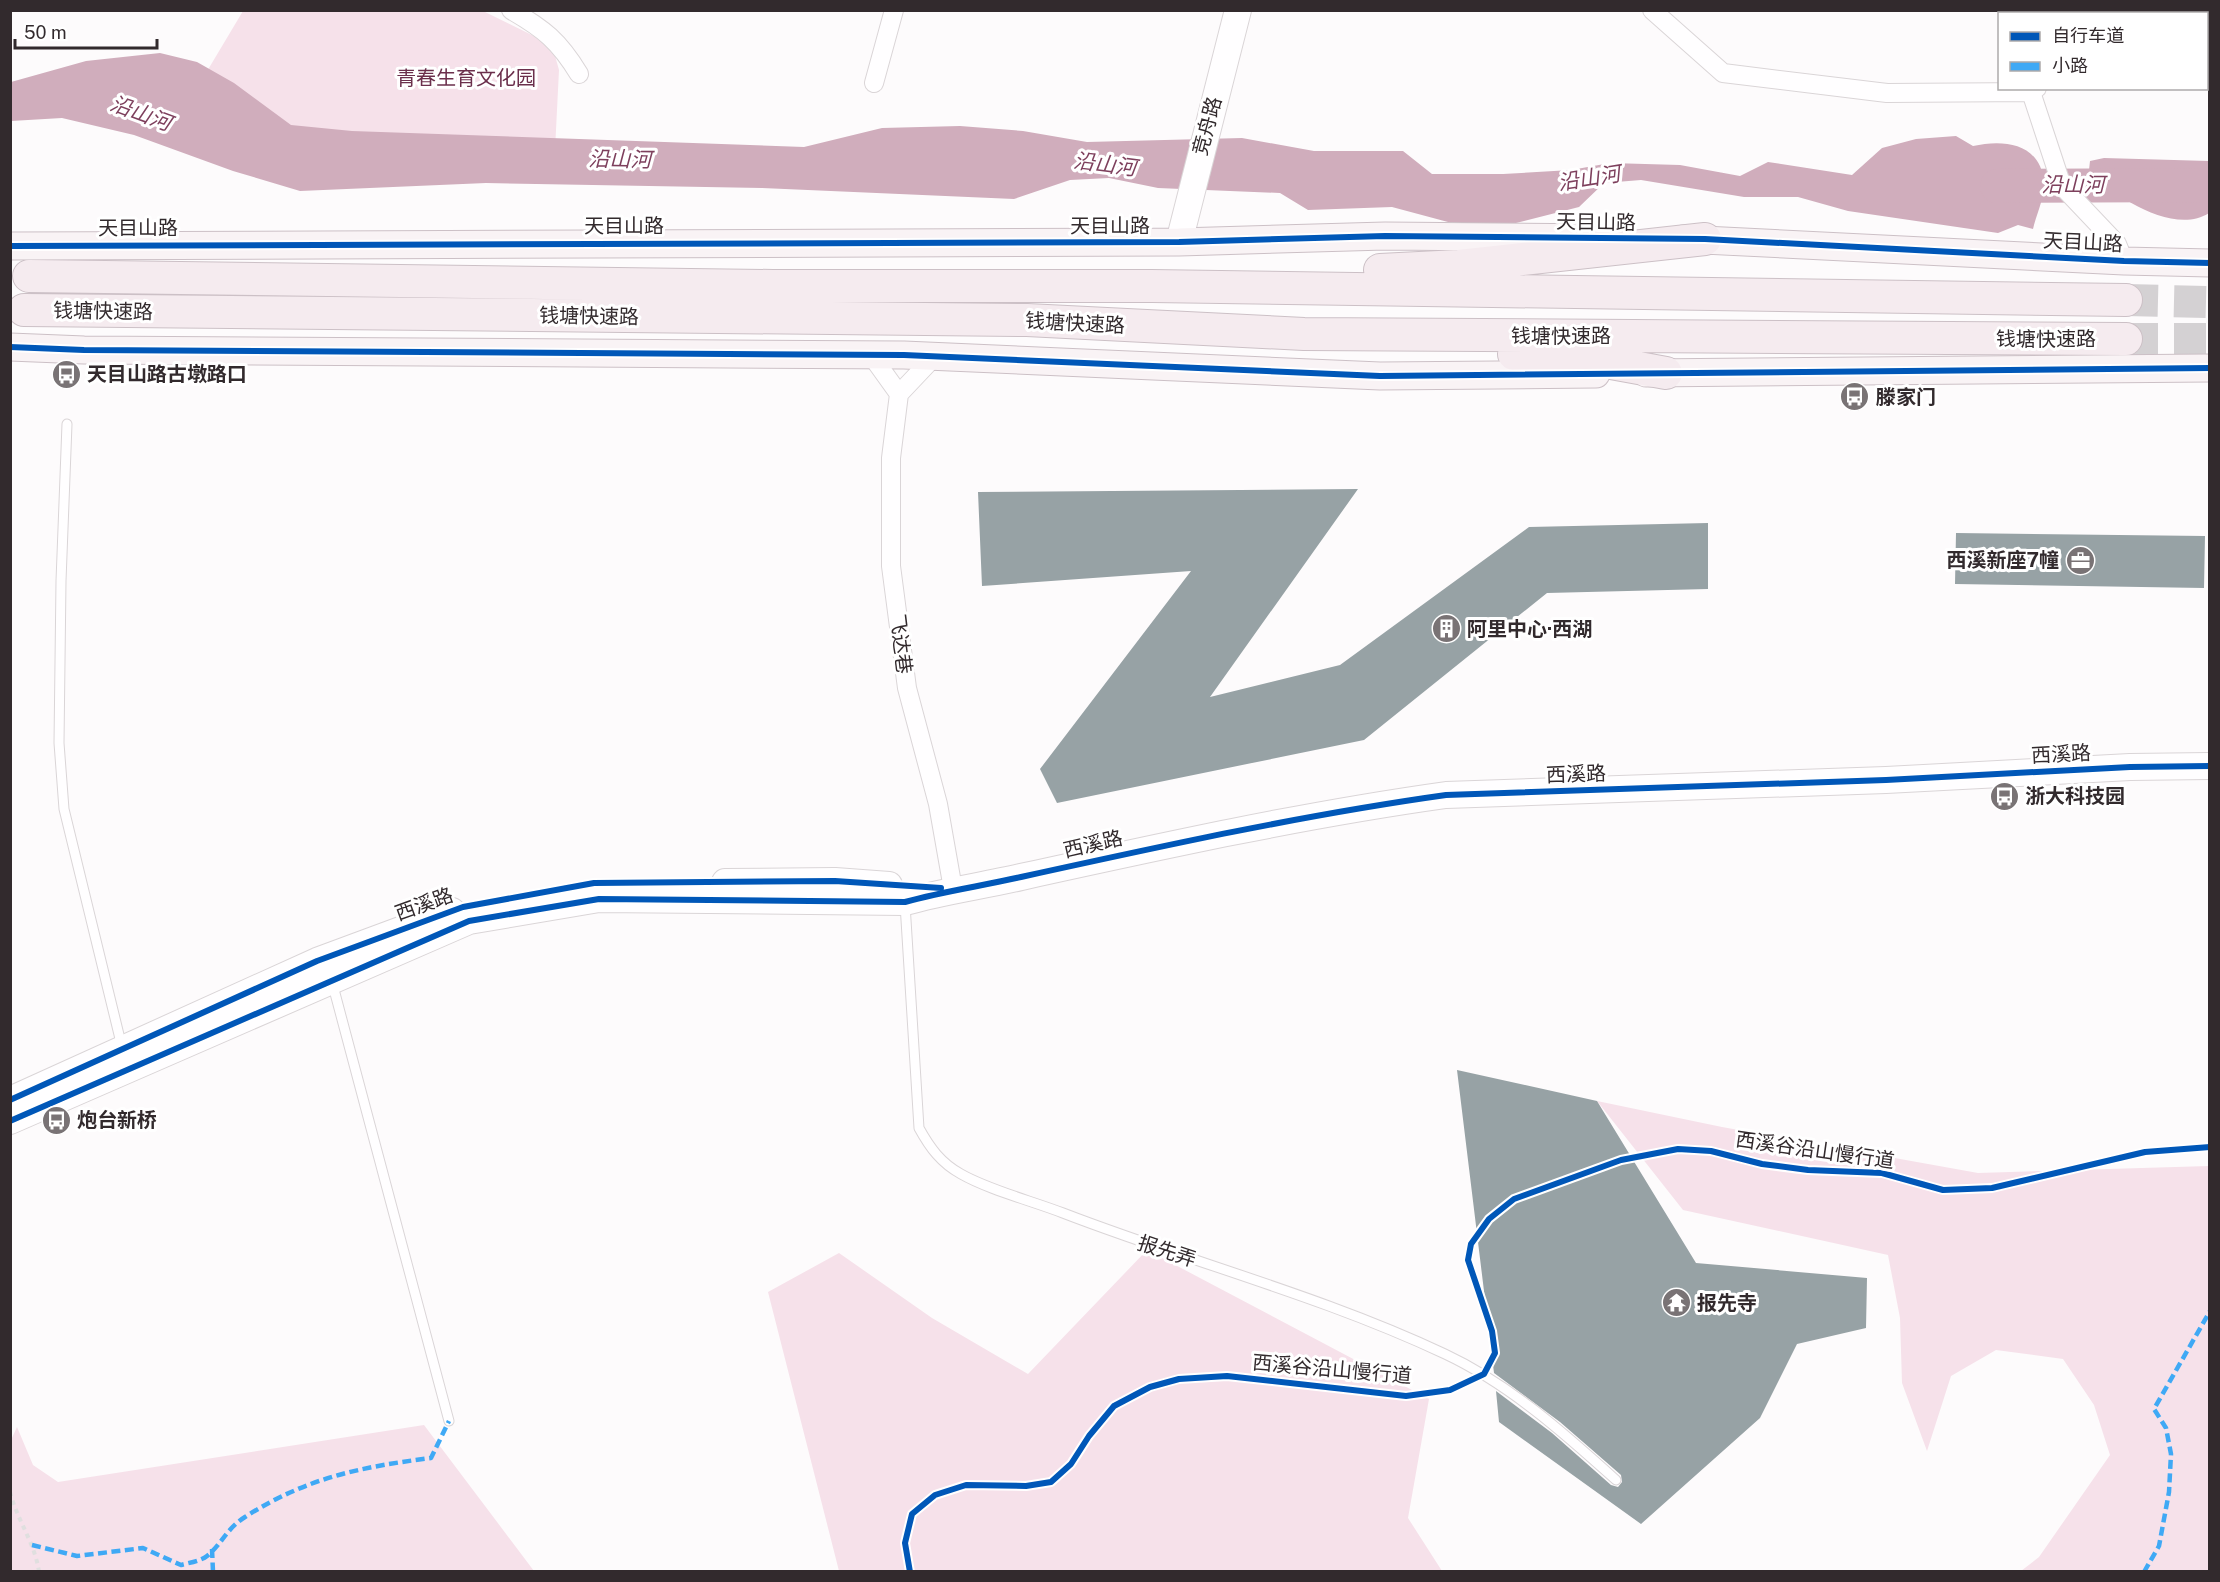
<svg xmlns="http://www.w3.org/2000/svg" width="2220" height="1582" font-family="'Public Sans','Noto Sans SC',sans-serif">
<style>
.green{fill:#f6e1ea}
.water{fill:#d0adbc}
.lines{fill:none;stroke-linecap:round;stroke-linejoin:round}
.river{stroke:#d0adbc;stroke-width:34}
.building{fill:#97a2a5}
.highway-tunnel{stroke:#d4d1d3;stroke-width:32;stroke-dasharray:32 16;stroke-linecap:butt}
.lane-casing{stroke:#dad5d7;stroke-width:11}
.street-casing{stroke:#dad5d7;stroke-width:20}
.secondary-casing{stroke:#dad5d7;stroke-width:28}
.primary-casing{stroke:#ccc0c6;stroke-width:29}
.highway-casing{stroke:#ccc0c6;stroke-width:34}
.path{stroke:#e0dfdf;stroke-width:4;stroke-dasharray:4.5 4.5;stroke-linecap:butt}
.lane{stroke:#fffeff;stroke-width:9}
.street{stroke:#fffeff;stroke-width:18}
.secondary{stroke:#fffeff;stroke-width:26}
.primary{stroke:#f9f3f5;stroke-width:27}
.highway{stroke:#f5ebef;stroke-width:32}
.quiet{stroke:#3fa9f5;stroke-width:4.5;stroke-dasharray:9 4.5;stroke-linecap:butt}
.cycleway-casing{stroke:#fff;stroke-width:10}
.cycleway{stroke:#0057b8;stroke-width:6}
.labels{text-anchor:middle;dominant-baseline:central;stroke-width:6;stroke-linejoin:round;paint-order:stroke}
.park-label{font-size:20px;fill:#6b2f4c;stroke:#fff}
.street-label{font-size:20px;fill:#322a2d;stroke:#fff}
.poi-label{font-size:20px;font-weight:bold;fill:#322a2d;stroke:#fff;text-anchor:start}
.water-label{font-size:21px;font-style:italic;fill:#7e405d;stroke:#fff}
</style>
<rect width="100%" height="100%" fill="#fdfbfc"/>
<path class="green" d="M243 11H483L540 39 554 52 559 70 555 150 261 130 200 83Z
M1597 1101 1722 1127 1978 1173 2209 1166V1571H2021L2039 1557 2110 1455 2094 1405 2063 1359 1996 1350 1951 1376 1927 1451 1902 1383 1900 1318 1888 1255 1683 1210Z
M1147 1250 1429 1399 1408 1518 1442 1571H839L768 1292 839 1253 932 1318 1028 1374Z
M424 1425 534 1571H11V1440L17 1427 33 1465 58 1482Z"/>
<path class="water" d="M160 53 197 62 234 83 291 125 352 131 804 147 882 128 960 126 1023 131 1087 142 1242 138 1314 151H1403L1432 174H1503L1571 170 1610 163 1680 165 1740 176 1768 162 1852 175 1882 148 1916 139 1956 136 1973 146C2004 139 2041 143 2044 183 2045 197 2036 215 2033 229L2018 225 1998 233 1848 211 1798 197H1744L1641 180 1604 183 1579 207 1504 226 1448 222 1392 207 1308 210 1280 193 1158 188 1109 178 1070 180 1014 199 762 188 486 183 300 191 233 171 134 135 62 118 11 121V82L86 61Z
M2104 158 2209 161V213C2174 236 2113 196 2089 170L2090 161Z"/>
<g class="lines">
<path class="river" d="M1997 186 2210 185"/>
</g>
<path class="building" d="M1358 489 1210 697 1340 665 1529 527 1708 523V589L1547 593 1364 740 1057 803 1040 769 1191 571 982 586 978 492Z
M1956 533 2205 536 2204 588 1955 584Z
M1457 1070 1597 1101 1696 1263 1867 1278 1866 1328 1797 1344 1760 1418 1641 1524 1499 1422 1496 1391 1552 1433 1611 1485 1618 1487 1622 1482 1621 1475 1560 1422 1494 1373Z"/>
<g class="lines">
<path class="highway-tunnel" d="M2126 300 2210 302
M2126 339H2210"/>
<defs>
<path id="lane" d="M67 424 61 581 59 743 64 809 122 1047
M905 904 919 1128C930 1148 941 1163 961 1174 989 1190 1032 1201 1063 1213 1190 1262 1322 1296 1445 1354 1509 1384 1564 1433 1616 1480
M332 982 449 1421"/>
<path id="street" d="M511 10C544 29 559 41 579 74
M1652 10 1723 73 1887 93 2031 92 2037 88
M2206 37H2210
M874 83 894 10
M2031 92 2062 186 2117 244 2124 261
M871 355 899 394
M934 357 899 394 891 458V566L907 688 938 804 953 889"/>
<path id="secondary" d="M1179 242 1238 10
M725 882 835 881 889 885
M10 1100 317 961 452 911
M10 1121 469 921 599 899 905 902C944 891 982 886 1021 877 1162 846 1303 815 1446 795L1886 780 2130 767 2210 766"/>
<path id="primary" d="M1683 239 2124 261 2210 263
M10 246 1179 242 1385 236 1609 238
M10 347 84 350 904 355 1380 376 1596 374
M1646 373 2210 368"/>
<path id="highway" d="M1380 270 1459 266 1705 239
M29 276 773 286H1152L2126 300
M24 310 1027 320 1304 334 2126 339
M1514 354 1611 363 1666 373"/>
</defs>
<use href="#lane" class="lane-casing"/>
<use href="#street" class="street-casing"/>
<use href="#secondary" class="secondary-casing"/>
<use href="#primary" class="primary-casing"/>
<use href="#highway" class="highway-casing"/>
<path class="path" d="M10 1492C17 1520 35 1543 39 1572"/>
<use href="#lane" class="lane"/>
<use href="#street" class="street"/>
<use href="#secondary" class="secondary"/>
<use href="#primary" class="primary"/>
<use href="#highway" class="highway"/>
<path class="quiet" d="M32 1545 77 1556 143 1548 181 1565C188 1563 201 1561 207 1556 222 1544 226 1529 245 1517 306 1478 360 1467 431 1458L449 1421
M212 1549 213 1572
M2144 1572 2159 1546 2169 1492 2171 1454 2166 1428 2154 1409 2210 1311"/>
<defs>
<path id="cycleway" d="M10 246 1179 242 1385 236 1705 239 2124 261 2210 263
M10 347 84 350 904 355 1380 376 2210 368
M10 1100 317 961 463 907 594 883 835 881 941 888
M10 1121 469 921 599 899 905 902C944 891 982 886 1021 877 1162 846 1303 815 1446 795L1886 780 2130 767 2210 766
M910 1572 905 1543 912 1514 935 1495 966 1485 1026 1486 1051 1482 1071 1464 1089 1436 1114 1406 1150 1387 1179 1379 1227 1376 1406 1396 1450 1390 1484 1374 1495 1353 1492 1331 1468 1260 1471 1244 1489 1219 1514 1199 1621 1160 1678 1149 1711 1151 1762 1164 1808 1170 1882 1173 1943 1190 1992 1188 2145 1152 2210 1147"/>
</defs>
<use href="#cycleway" class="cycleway-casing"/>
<use href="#cycleway" class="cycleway"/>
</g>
<defs>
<symbol id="bus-disc" viewBox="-11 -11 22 22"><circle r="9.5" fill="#797375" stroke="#fff"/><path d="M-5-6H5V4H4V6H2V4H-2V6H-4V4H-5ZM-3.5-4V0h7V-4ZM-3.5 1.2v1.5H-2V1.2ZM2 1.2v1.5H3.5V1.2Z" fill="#fff"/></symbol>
<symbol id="office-disc" viewBox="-11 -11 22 22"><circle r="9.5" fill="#797375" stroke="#fff"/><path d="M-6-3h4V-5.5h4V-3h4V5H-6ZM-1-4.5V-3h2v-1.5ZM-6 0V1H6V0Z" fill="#fff"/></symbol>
<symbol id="building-disc" viewBox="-11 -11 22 22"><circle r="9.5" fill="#797375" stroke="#fff"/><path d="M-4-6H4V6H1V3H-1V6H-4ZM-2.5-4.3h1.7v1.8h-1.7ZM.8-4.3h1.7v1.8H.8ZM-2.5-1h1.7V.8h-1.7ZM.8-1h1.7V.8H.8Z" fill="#fff"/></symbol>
<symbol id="temple-disc" viewBox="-11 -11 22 22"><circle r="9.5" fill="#797375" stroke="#fff"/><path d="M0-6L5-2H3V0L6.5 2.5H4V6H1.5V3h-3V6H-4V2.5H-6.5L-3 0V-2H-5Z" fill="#fff"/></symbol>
</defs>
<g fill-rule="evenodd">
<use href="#bus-disc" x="50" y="358" width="33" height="33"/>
<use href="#bus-disc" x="1838" y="380" width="33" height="33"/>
<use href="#office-disc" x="2064" y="544" width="33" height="33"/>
<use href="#building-disc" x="1430" y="612" width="33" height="33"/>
<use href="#bus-disc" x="1988" y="780" width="33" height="33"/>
<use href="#bus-disc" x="40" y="1104" width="33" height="33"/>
<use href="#temple-disc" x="1660" y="1286" width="33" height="33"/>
</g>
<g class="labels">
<g class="park-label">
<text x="466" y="78">青春生育文化园</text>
</g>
<g class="street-label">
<text transform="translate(1207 126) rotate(-75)">竞舟路</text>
<text transform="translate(1596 222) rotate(1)">天目山路</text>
<text x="624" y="226">天目山路</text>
<text x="1110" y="226">天目山路</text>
<text x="138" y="228">天目山路</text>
<text transform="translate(2083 242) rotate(3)">天目山路</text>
<text transform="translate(103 311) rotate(1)">钱塘快速路</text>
<text transform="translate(589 316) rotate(1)">钱塘快速路</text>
<text transform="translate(1075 323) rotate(3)">钱塘快速路</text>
<text x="1561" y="336">钱塘快速路</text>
<text x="2046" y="339">钱塘快速路</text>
<text transform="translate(901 644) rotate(83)">飞达巷</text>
<text transform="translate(2061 754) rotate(-3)">西溪路</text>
<text transform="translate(1576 774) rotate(-2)">西溪路</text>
<text transform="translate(1093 844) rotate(-13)">西溪路</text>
<text transform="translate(424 904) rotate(-20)">西溪路</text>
<text transform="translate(1815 1150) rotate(8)">西溪谷沿山慢行道</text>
<text transform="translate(1167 1251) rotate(18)">报先弄</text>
<text transform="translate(1332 1369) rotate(5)">西溪谷沿山慢行道</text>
</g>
<g class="poi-label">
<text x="87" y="374">天目山路古墩路口</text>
<text x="1876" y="397">滕家门</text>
<text x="2059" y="560" text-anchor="end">西溪新座7幢</text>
<text x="1467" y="629">阿里中心·西湖</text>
<text x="2025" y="796">浙大科技园</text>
<text x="77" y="1120">炮台新桥</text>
<text x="1697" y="1303">报先寺</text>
</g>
<g class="water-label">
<text transform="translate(141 113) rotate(20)">沿山河</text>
<text transform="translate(620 159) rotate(1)">沿山河</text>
<text transform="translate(1105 164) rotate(7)">沿山河</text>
<text transform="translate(1589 178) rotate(-9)">沿山河</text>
<text x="2073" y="184">沿山河</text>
</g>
</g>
<rect width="2220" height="1582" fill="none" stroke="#322a2d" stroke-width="24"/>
<rect x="1998" y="12" width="210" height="78" fill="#ffffff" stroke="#adaaab" stroke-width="1.5"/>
<rect x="2010" y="32" width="30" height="9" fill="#0057b8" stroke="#adaaab" stroke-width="1.5"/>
<text x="2052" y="42" font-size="18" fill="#322a2d">自行车道</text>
<rect x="2010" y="62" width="30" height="9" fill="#3fa9f5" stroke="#adaaab" stroke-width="1.5"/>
<text x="2052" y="72" font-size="18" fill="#322a2d">小路</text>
<path d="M15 39v9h142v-9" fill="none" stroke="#322a2d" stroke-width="3"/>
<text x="24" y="39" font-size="18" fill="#322a2d" stroke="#ffffff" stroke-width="4.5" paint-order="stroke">50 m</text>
</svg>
